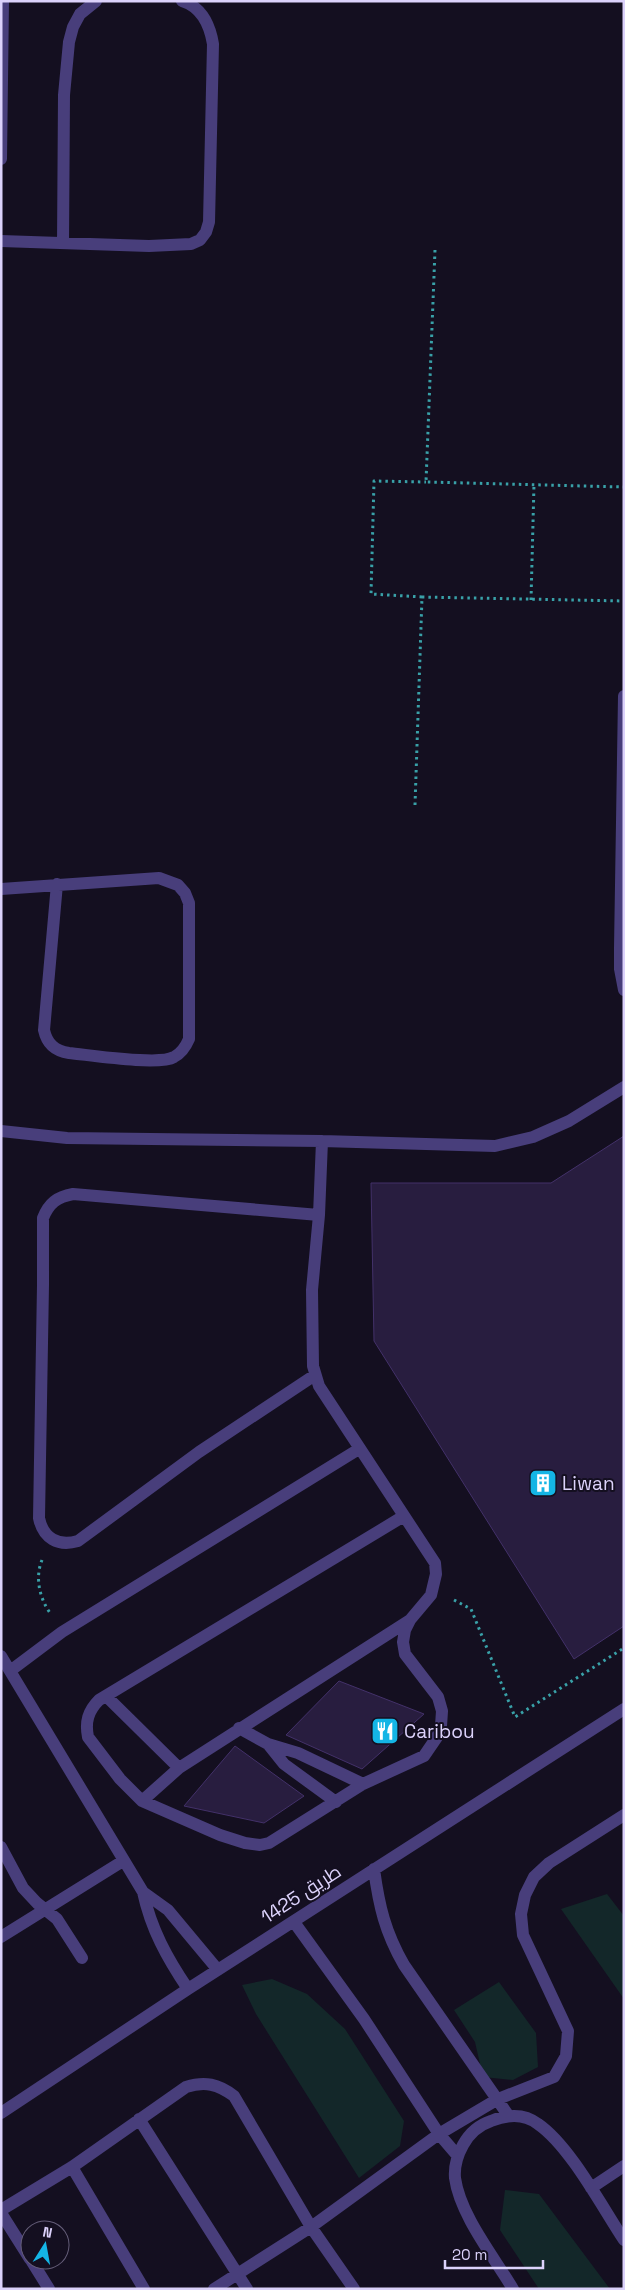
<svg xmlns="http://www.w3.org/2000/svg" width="625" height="2290" font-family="'Space Grotesk',Cairo,sans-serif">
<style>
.green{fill:#132729}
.building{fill:#281d3f;stroke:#433169}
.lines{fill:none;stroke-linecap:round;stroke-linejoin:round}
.path{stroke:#39a1a8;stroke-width:3;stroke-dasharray:2.5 4;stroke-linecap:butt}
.minor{stroke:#483e7b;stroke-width:12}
.labels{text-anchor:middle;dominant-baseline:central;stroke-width:4;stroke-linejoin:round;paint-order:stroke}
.poi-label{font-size:19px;fill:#dcd2fb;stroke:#140f20;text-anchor:start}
.street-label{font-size:19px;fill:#dcd2fb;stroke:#140f20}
</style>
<rect width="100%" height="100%" fill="#140f20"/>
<path class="green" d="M607 1894 624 1916V1999L561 1909Z
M272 1979 307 1994 345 2029 404 2121 400 2146 359 2178 256 2014 242 1985Z
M499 1982 536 2033 538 2067 513 2080 483 2077 475 2042 454 2010Z
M505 2190 539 2194 610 2289H539L500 2230Z"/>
<path class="building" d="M624 1136V1626L574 1659 374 1341 371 1183H551Z
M339 1681 424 1714 362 1769 286 1735Z
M235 1746 304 1796 264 1823 184 1806Z"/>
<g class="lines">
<path class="path" d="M435 250 426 482 624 487
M422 597 371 594 374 481 426 482
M531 600 534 484
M415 805 422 597 624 601
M42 1560C35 1577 39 1597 50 1613
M454 1600 471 1609 515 1717 624 1648"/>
<path class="minor" d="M1 159 3 1
M1 241 149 246 191 244 200 240 206 232 209 222 213 44C210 26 202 7 182 1
M63 243 64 95 69 42 73 27 80 14 96 1
M624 696 620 948V969L624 990
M1 889 159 878 178 885 185 893 189 903V1039C186 1046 182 1053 174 1057 159 1066 90 1055 69 1053 55 1051 47 1044 44 1030L57 884
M1 1131 67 1138 322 1141 495 1146 533 1137 569 1121 624 1087
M322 1141 319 1215 312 1290 313 1366 319 1386 435 1563 436 1574 431 1595 410 1620 405 1630 403 1642 405 1654 438 1697 442 1711 441 1726 437 1737 424 1756 363 1784 269 1843 260 1845 245 1843 220 1835 142 1801 120 1779 88 1737C85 1722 88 1711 99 1700L404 1516
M315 1375 199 1452 78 1541C58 1547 43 1538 39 1518L43 1285V1218C49 1203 57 1197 73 1194L319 1215
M1 1656 143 1892C151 1929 167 1958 188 1989
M10 1671 62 1632 359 1449
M106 1696 179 1768
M239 1728 268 1744 298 1753 363 1784
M268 1744 284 1764 336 1802
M142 1801 179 1768 410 1620
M1 1847 23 1888 37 1903 57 1919 82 1958
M374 1869C379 1906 385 1932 404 1965L508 2115
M143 1892 168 1910 218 1970
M294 1922 364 2019 439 2134 457 2155
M1 1937 123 1861
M1 2113 188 1989 624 1709
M139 2119 247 2289
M72 2167 144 2289
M591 2188 624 2166
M1 2210 72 2167 186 2087C205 2081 218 2084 234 2096L311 2227 354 2289
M1 2213 30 2259
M31 2260 49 2289
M214 2289 311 2227 439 2134 498 2099 554 2077 566 2056 568 2031 523 1935 521 1914 525 1895 534 1877 549 1863 624 1815
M513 2289C494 2257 460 2215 455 2178 454 2166 458 2154 463 2145 469 2134 479 2125 491 2121 506 2115 524 2113 538 2124 570 2146 602 2207 624 2240"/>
</g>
<defs>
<symbol id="building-square" viewBox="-11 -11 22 22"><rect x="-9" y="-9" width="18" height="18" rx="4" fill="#14b5e5" stroke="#140f20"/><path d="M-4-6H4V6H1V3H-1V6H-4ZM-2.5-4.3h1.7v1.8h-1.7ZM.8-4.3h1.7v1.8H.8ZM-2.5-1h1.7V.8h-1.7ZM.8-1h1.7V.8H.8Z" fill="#fff"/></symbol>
<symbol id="restaurant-square" viewBox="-11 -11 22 22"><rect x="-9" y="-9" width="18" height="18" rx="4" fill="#14b5e5" stroke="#140f20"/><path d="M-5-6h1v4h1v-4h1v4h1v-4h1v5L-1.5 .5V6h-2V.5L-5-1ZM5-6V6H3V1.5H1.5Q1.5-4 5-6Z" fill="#fff"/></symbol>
</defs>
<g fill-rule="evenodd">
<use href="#building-square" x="527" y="1467" width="32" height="32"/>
<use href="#restaurant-square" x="369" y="1715" width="32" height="32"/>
</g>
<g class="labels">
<g class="poi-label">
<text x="562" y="1483">Liwan</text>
<text x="404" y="1731">Caribou</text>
</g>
<g class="street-label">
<text transform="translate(301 1894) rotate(-33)">طريق 1425</text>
</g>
</g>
<rect width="625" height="2290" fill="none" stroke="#dcd2fb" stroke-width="5"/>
<g transform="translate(45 2245) rotate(11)"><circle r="24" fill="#140f20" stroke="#645d78"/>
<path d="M0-4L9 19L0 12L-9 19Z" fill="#14b5e5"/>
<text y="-8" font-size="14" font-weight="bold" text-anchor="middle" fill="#dcd2fb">N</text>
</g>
<path d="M445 2260v8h98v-8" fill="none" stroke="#dcd2fb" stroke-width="2.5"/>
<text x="452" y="2260" font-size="15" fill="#dcd2fb" stroke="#140f20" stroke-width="4" paint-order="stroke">20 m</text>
</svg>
